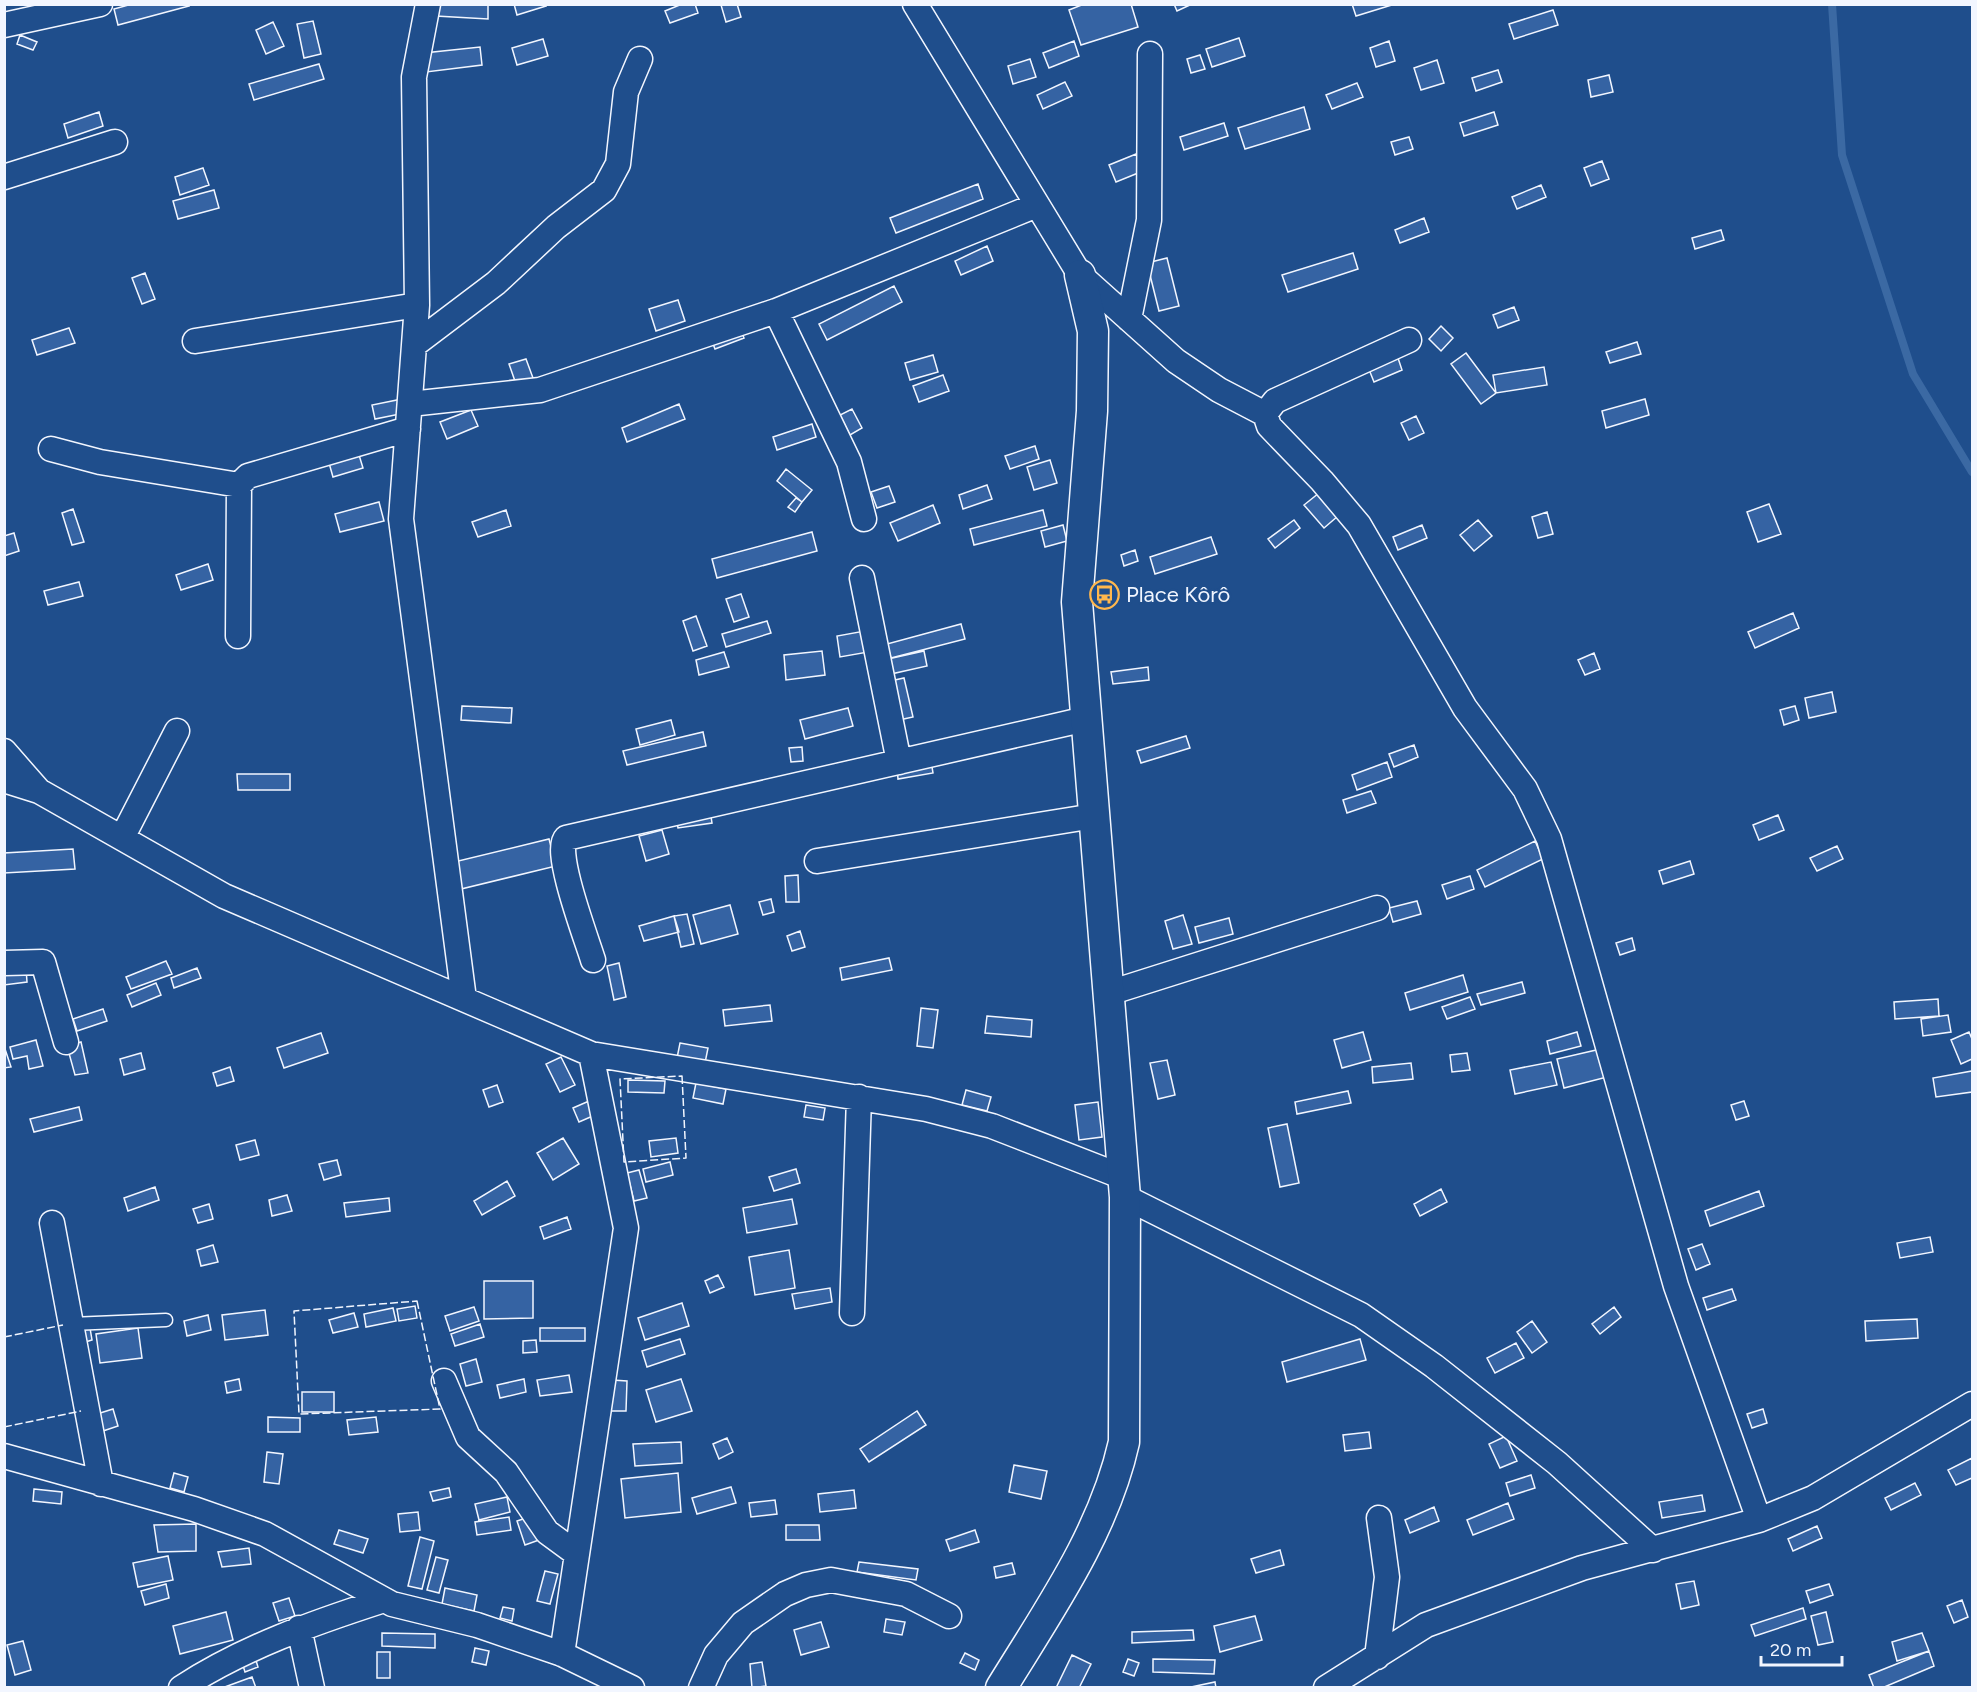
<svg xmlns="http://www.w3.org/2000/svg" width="1977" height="1692" font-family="Figtree,sans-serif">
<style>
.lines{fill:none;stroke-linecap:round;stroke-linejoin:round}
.stream{stroke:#3b69a3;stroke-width:8}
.building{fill:#3563a3;stroke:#f2f6ff;stroke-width:1.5}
.service-casing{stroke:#f2f6ff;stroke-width:15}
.minor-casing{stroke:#f2f6ff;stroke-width:27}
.tertiary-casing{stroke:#f2f6ff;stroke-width:33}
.service{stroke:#1f4e8c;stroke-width:12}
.minor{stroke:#1f4e8c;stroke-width:24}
.tertiary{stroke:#1f4e8c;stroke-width:30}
.fence{stroke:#f2f6ff;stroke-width:1.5;stroke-dasharray:8 3;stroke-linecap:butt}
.labels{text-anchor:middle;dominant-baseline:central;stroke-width:4.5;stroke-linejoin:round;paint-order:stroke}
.poi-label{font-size:22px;fill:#f2f6ff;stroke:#1f4e8c;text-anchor:start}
</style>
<rect width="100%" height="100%" fill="#1f4e8c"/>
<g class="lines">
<path class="stream" d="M1832 4 1842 155 1913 374 1972 472"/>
</g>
<path class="building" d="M132 4H188L189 6 118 25 114 9Z
M437 4H488V19L436 16Z
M514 4H545L546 6 517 15Z
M682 4H695L698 13 670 23 665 11Z
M737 4 741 17 726 22 721 5Z
M1084 4H1131L1138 27 1081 45 1069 10Z
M1174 4H1192L1177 11Z
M1352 4H1395L1356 16Z
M1553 10 1558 25 1514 39 1509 24Z
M313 21 321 54 304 58 297 24Z
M273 22 284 46 266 54 256 30Z
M20 35 37 42 33 50 17 44Z
M1239 38 1245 56 1212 67 1206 49Z
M543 39 548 56 517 65 512 48Z
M1074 41 1079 56 1049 68 1043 53Z
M1389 41 1395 61 1376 67 1370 48Z
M480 47 482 65 426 72 424 53Z
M1200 55 1205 69 1191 73 1187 59Z
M1030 59 1036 77 1013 84 1008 66Z
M1437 60 1444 83 1421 90 1414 68Z
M319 64 324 79 254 100 249 84Z
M1498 70 1502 82 1476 91 1472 78Z
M1609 75 1613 92 1591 97 1588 80Z
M1065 82 1072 96 1043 109 1037 95Z
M1357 83 1363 97 1332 109 1326 95Z
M1304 107 1310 129 1245 149 1238 128Z
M99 112 103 126 68 138 64 124Z
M1494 112 1498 125 1464 136 1460 123Z
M1224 123 1228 136 1184 150 1180 137Z
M1409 137 1413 149 1395 155 1391 142Z
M1136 154 1143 171 1116 182 1109 165Z
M1602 161 1609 179 1591 186 1584 168Z
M203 168 209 185 180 195 175 177Z
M978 184 983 199 896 233 890 218Z
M1541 185 1546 197 1517 209 1512 197Z
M214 190 219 208 178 219 173 201Z
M1424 218 1429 232 1400 243 1395 230Z
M1721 230 1724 240 1695 249 1692 238Z
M987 246 993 261 961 275 955 261Z
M1353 253 1358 269 1288 292 1282 275Z
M1167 258 1179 306 1159 311 1147 263Z
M145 273 155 299 142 304 132 278Z
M894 286 902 302 827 340 819 324Z
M678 300 685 321 656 331 649 309Z
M1514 307 1519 320 1498 328 1493 315Z
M739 325 744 338 715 349 710 336Z
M1441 326 1453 338 1441 351 1429 339Z
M69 328 75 343 37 355 32 340Z
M1637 342 1641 354 1610 363 1606 352Z
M1466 353 1496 393 1481 404 1451 364Z
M933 355 938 372 910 380 905 363Z
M1397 355 1402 370 1374 382 1368 367Z
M526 359 533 378 516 384 509 364Z
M1544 367 1547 385 1496 393 1493 375Z
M943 375 949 391 919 402 913 386Z
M402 399 405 413 375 419 372 405Z
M1645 399 1649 415 1606 428 1602 411Z
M679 404 685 419 627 442 622 428Z
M852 409 862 428 850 435 840 415Z
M471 410 478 426 447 439 440 422Z
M1416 416 1424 433 1409 440 1401 423Z
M812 424 816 437 777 450 773 437Z
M1035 446 1039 459 1010 469 1005 456Z
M359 455 363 468 333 477 329 463Z
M1050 460 1057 483 1034 490 1027 467Z
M786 469 812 490 802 502 777 481Z
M987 485 992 499 963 509 959 495Z
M889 486 895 502 877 508 871 492Z
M1319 493 1338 516 1324 528 1304 505Z
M796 498 802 502 795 512 788 507Z
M379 502 384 521 340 532 335 514Z
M1769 504 1781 534 1758 542 1747 512Z
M933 505 940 523 898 541 890 523Z
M73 509 84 542 72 545 62 513Z
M506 510 511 526 478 537 472 522Z
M1043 510 1047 526 974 545 970 529Z
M1547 512 1553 534 1538 538 1532 517Z
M1294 520 1300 528 1275 548 1268 539Z
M1478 520 1492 536 1474 551 1460 535Z
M1063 525 1067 541 1045 547 1041 531Z
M1422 525 1427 538 1398 550 1393 537Z
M812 532 817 551 717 578 712 559Z
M14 533 19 551 4 556V536Z
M1211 537 1217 554 1155 574 1150 557Z
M1135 550 1138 561 1124 566 1121 555Z
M208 564 213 580 181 590 176 575Z
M79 582 83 596 48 605 44 591Z
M741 594 749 617 734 622 726 599Z
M1793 613 1799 628 1755 648 1748 632Z
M696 616 707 646 693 651 683 621Z
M767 621 771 633 726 647 722 634Z
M961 624 965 639 891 658 887 644Z
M870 630 874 651 840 657 837 636Z
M822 651 825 675 786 680 784 655Z
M924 651 927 666 891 674 888 659Z
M724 652 729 667 699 675 696 660Z
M1594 653 1600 669 1585 675 1578 660Z
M1148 667 1149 680 1113 684 1111 672Z
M904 678 913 717 899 720 890 681Z
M1832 692 1836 712 1809 718 1805 698Z
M462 706 512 708 511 723 461 720Z
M1795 706 1799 720 1784 725 1780 710Z
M848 708 853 726 805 739 800 720Z
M671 720 675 735 640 745 636 729Z
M703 732 706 746 627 765 623 751Z
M1186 736 1190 748 1141 763 1137 751Z
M1414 745 1418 757 1394 767 1389 754Z
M802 747 803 761 791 762 789 748Z
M931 761 933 773 898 779 897 766Z
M1387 762 1392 777 1357 790 1352 775Z
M237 774H290V790H238Z
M1371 791 1376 803 1347 813 1343 800Z
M710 810 712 823 678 828 676 816Z
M1778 815 1784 830 1759 840 1753 825Z
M662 830 669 854 646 861 639 836Z
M549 839 556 866 461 889 454 862Z
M1535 841 1543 859 1485 887 1477 870Z
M1837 846 1843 859 1817 871 1810 858Z
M73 849 75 869 4 873V853Z
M1690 861 1694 874 1663 884 1659 871Z
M798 875 799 902H786L785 876Z
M1470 876 1474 889 1447 899 1442 885Z
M771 899 774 912 763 915 759 902Z
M1417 901 1421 914 1393 922 1389 908Z
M730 905 738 934 701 944 693 915Z
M687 914 694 944 681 947 674 916Z
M1183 915 1192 944 1173 949 1165 921Z
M674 916 679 932 644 941 639 926Z
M1229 918 1233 934 1199 943 1195 927Z
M800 931 805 947 792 951 787 936Z
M1632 938 1635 950 1620 955 1616 943Z
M889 958 892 970 842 980 840 968Z
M166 961 172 974 131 989 126 977Z
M619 963 626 997 614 1000 607 966Z
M26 968 27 982 4 985V971Z
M197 968 201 978 174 988 171 978Z
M1463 975 1468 992 1410 1010 1405 993Z
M1522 982 1525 993 1481 1005 1477 994Z
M156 983 161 995 132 1007 127 995Z
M1470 997 1475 1009 1447 1019 1442 1007Z
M1938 999 1939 1016 1895 1019 1894 1002Z
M770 1005 772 1021 725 1026 723 1010Z
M921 1008 938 1010 933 1048 917 1046Z
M103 1009 107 1021 77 1031 73 1019Z
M1948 1015 1951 1032 1923 1036 1921 1019Z
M987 1016 1032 1020 1031 1037 985 1033Z
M1363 1032 1371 1060 1342 1068 1334 1040Z
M1577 1032 1581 1046 1550 1054 1547 1041Z
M1969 1032 1972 1039V1059L1961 1064 1951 1040Z
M321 1033 328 1053 284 1068 277 1048Z
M36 1040 43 1066 29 1069 27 1056 13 1059 10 1047Z
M81 1042 88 1073 75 1075 67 1046Z
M680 1043 708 1048 705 1063 677 1058Z
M4 1046 11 1067 4 1068Z
M1605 1048 1611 1076 1564 1088 1557 1059Z
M141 1053 145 1069 124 1075 120 1059Z
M1467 1053 1470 1070 1452 1072 1450 1055Z
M561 1057 575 1085 560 1092 546 1064Z
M1167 1060 1175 1095 1158 1099 1150 1063Z
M1551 1062 1557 1085 1515 1094 1510 1070Z
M1411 1063 1413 1079 1373 1083 1372 1067Z
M230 1067 234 1081 217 1086 213 1073Z
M1972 1071V1092L1936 1097 1933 1078Z
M628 1080 665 1081 664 1093 628 1092Z
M696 1083 726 1089 723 1104 693 1098Z
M497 1085 503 1102 489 1107 483 1090Z
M966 1090 991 1097 987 1111 962 1105Z
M1348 1091 1351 1103 1297 1114 1295 1102Z
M589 1101 595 1115 579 1122 573 1108Z
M1744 1101 1749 1116 1736 1120 1731 1105Z
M1098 1102 1102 1137 1079 1140 1075 1105Z
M806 1105 825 1108 823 1120 804 1117Z
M79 1107 82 1120 34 1132 30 1119Z
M1287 1124 1299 1183 1280 1187 1268 1128Z
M563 1138 579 1164 553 1180 537 1153Z
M676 1138 678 1153 651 1157 649 1141Z
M255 1140 259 1155 240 1160 236 1145Z
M337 1160 341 1175 324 1180 319 1164Z
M670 1162 673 1175 646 1182 643 1169Z
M796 1169 800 1183 774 1191 769 1177Z
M639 1170 647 1198 634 1201 627 1173Z
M507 1181 515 1196 482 1215 474 1201Z
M155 1187 159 1200 128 1211 124 1198Z
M1441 1189 1447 1202 1420 1216 1414 1204Z
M1759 1191 1764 1206 1710 1226 1705 1211Z
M287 1195 292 1211 272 1216 269 1200Z
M389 1198 390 1211 346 1217 344 1203Z
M792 1199 797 1224 747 1233 743 1208Z
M209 1204 213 1219 198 1223 193 1209Z
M567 1217 571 1229 544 1239 540 1227Z
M1930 1237 1933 1252 1900 1258 1897 1243Z
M1702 1244 1710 1264 1696 1270 1688 1249Z
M213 1245 218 1262 201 1266 197 1250Z
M789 1250 795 1288 755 1295 749 1257Z
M718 1275 724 1287 710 1293 705 1281Z
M484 1281H533V1318L484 1319Z
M830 1288 832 1302 795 1309 792 1294Z
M1732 1289 1736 1300 1707 1310 1703 1298Z
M682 1303 689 1326 645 1340 638 1318Z
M415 1306 417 1318 399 1321 397 1309Z
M474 1307 479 1321 450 1331 445 1316Z
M1614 1307 1621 1317 1600 1334 1592 1324Z
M393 1308 396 1321 366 1327 364 1314Z
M265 1310 268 1335 225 1340 222 1315Z
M354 1313 358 1327 333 1333 329 1320Z
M208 1315 211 1330 187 1336 184 1321Z
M1917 1319 1918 1338 1866 1341 1865 1321Z
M1532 1321 1547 1342 1532 1353 1517 1332Z
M480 1324 484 1337 455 1346 451 1334Z
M90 1328 92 1340 79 1344 76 1330Z
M138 1328 142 1358 100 1363 96 1334Z
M540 1328H585V1341H540Z
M680 1339 685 1354 647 1367 642 1351Z
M1360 1339 1366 1360 1287 1382 1282 1362Z
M536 1340 537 1352 523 1353V1341Z
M1516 1343 1524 1358 1495 1373 1487 1358Z
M476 1359 482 1382 466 1386 460 1364Z
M569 1375 572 1392 540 1396 537 1380Z
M239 1379 241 1390 227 1393 225 1382Z
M524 1379 526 1392 500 1398 497 1385Z
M681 1379 692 1411 656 1422 646 1390Z
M612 1380 627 1381 626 1411H611Z
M302 1392H334V1412H302Z
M113 1409 118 1426 103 1431 97 1414Z
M1763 1409 1767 1423 1752 1428 1747 1414Z
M917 1411 926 1425 869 1462 860 1449Z
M268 1417 300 1418V1432H268Z
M376 1417 378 1432 349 1435 347 1420Z
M1369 1432 1371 1448 1345 1451 1343 1435Z
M1506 1436 1517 1461 1500 1468 1489 1444Z
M727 1438 733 1452 719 1459 713 1444Z
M681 1442 682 1463 635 1466 633 1444Z
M267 1452 283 1454 279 1484 264 1482Z
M1972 1458V1478L1956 1485 1948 1470Z
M1014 1465 1047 1471 1041 1499 1009 1492Z
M174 1473 188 1477 184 1492 170 1488Z
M678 1473 681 1512 625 1518 621 1479Z
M1531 1475 1535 1488 1510 1496 1506 1483Z
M1915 1483 1921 1495 1891 1510 1885 1498Z
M731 1487 736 1503 697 1514 692 1498Z
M449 1488 451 1497 433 1501 430 1492Z
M34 1489 62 1492 61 1504 33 1501Z
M854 1490 856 1508 820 1512 818 1494Z
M1702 1495 1705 1511 1662 1518 1659 1502Z
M507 1497 510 1512 479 1520 475 1504Z
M775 1500 777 1514 751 1517 749 1503Z
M1508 1503 1514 1519 1473 1535 1467 1520Z
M1434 1507 1439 1521 1410 1533 1405 1520Z
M418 1512 420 1530 400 1532 398 1514Z
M532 1516 539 1540 525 1545 517 1521Z
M509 1517 511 1530 477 1535 475 1522Z
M196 1524V1551L158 1552 154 1525Z
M786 1525H819L820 1540H786Z
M1817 1526 1822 1538 1793 1551 1788 1539Z
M339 1530 368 1539 363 1553 334 1544Z
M975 1530 979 1542 950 1551 946 1540Z
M420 1537 434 1541 422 1589 408 1586Z
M249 1548 251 1564 222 1567 218 1552Z
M1280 1550 1284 1565 1256 1573 1251 1559Z
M168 1556 173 1580 138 1587 133 1563Z
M436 1557 448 1560 439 1593 427 1590Z
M859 1562 918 1569 916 1580 857 1572Z
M1012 1563 1015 1574 996 1578 994 1567Z
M545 1571 558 1574 550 1604 537 1601Z
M1694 1581 1699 1605 1681 1609 1676 1584Z
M166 1584 169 1598 145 1605 141 1591Z
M1829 1584 1833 1595 1810 1603 1806 1591Z
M445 1588 477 1595 474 1611 442 1604Z
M289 1598 295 1616 279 1621 273 1603Z
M1962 1600 1968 1617 1954 1623 1947 1606Z
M503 1607 514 1609 512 1621 500 1618Z
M1803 1608 1806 1619 1755 1636 1751 1625Z
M226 1612 233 1640 180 1654 173 1626Z
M1826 1612 1833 1642 1818 1645 1811 1616Z
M1255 1616 1262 1640 1220 1652 1214 1626Z
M886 1619 905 1622 902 1635 884 1632Z
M821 1622 829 1647 801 1655 794 1630Z
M1193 1630 1194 1640 1132 1643V1632Z
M382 1633 435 1634V1648L382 1646Z
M1922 1633 1929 1651 1897 1661 1892 1642Z
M23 1641 31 1670 15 1675 7 1645Z
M475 1648 489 1651 486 1665 472 1662Z
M1929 1651 1934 1666 1882 1688H1874L1869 1675Z
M377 1652H390V1678H377Z
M965 1653 979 1660 975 1670 960 1663Z
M254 1654 258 1667 245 1672 241 1659Z
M1072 1655 1091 1664 1079 1688H1056Z
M1128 1659 1139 1663 1134 1676 1123 1672Z
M1153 1659 1215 1660 1214 1674 1153 1672Z
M762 1662 766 1686 752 1688 750 1664Z
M252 1677 256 1688H222Z
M1215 1682 1216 1688 1191 1687Z"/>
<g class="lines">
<defs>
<path id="service" d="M71 1324 166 1320"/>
<path id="minor" d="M428 4 414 77 417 305 401 519 464 999
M915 4 1080 275 1176 361 1219 390 1265 414
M4 25 100 4
M4 177 115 142
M776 311 849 462 864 519
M1129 319 1149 220 1150 54
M1409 340 1275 401 1265 414 1269 426 1322 481 1359 525 1465 708 1525 789 1549 839 1676 1286 1759 1520
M195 341 417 305
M414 345 496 283 556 227 604 190 618 164 626 92 640 59
M410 404 540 390 776 311 1037 205
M51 449 100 462 239 485
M862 578 899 762
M238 636 239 485 248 476 408 429
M4 751 39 791
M4 780 39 791 224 896 591 1054 926 1109 992 1126 1123 1177
M122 838 177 731
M817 861 1094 816
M593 960C587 940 553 851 566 838L1086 719
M4 963 43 962 66 1042
M1109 993 1377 908
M1125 1197 1361 1315 1434 1366 1557 1463 1653 1550
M52 1223 101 1484
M852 1313 859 1097
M444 1381 468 1437 506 1472 547 1532 577 1554
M4 1456 194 1509 265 1534 392 1604 477 1625 562 1654 632 1688
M299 1628 312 1688
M562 1654 626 1228 591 1054
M1377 1657 1387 1577 1379 1518
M181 1688C244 1647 313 1623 384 1600
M701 1688 716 1655 743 1623 785 1594 806 1585 831 1580 906 1594 949 1616
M1326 1688 1426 1625 1582 1568 1759 1520 1813 1498 1972 1404"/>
<path id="tertiary" d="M1001 1688C1049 1610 1104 1532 1124 1442L1125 1197 1077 602 1092 411 1093 331 1080 275"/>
</defs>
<use href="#service" class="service-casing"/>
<use href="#minor" class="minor-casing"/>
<use href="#tertiary" class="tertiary-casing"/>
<use href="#service" class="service"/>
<use href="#minor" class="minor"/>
<use href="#tertiary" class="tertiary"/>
<path class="fence" d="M682 1076 686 1158 624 1162 620 1079Z
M417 1301 440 1409 299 1414 294 1311Z
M4 1337 63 1325
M4 1427 81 1411"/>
</g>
<defs>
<symbol id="bus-ring" viewBox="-11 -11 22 22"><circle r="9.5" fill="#1f4e8c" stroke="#ffb74d" stroke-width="1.5"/><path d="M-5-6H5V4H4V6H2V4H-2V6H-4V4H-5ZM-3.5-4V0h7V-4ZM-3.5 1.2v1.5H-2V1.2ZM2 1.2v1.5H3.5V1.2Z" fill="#ffb74d"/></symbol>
</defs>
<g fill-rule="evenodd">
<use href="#bus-ring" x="1088" y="578" width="33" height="33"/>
</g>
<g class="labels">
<g class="poi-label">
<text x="1126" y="594">Place Kôrô</text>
</g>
</g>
<rect width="1977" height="1692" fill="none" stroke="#f2f6ff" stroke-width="12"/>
<path d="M1761 1656v9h81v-9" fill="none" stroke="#f2f6ff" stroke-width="3"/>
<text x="1770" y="1656" font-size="18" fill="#f2f6ff" stroke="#1f4e8c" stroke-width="4.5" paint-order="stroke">20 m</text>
</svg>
